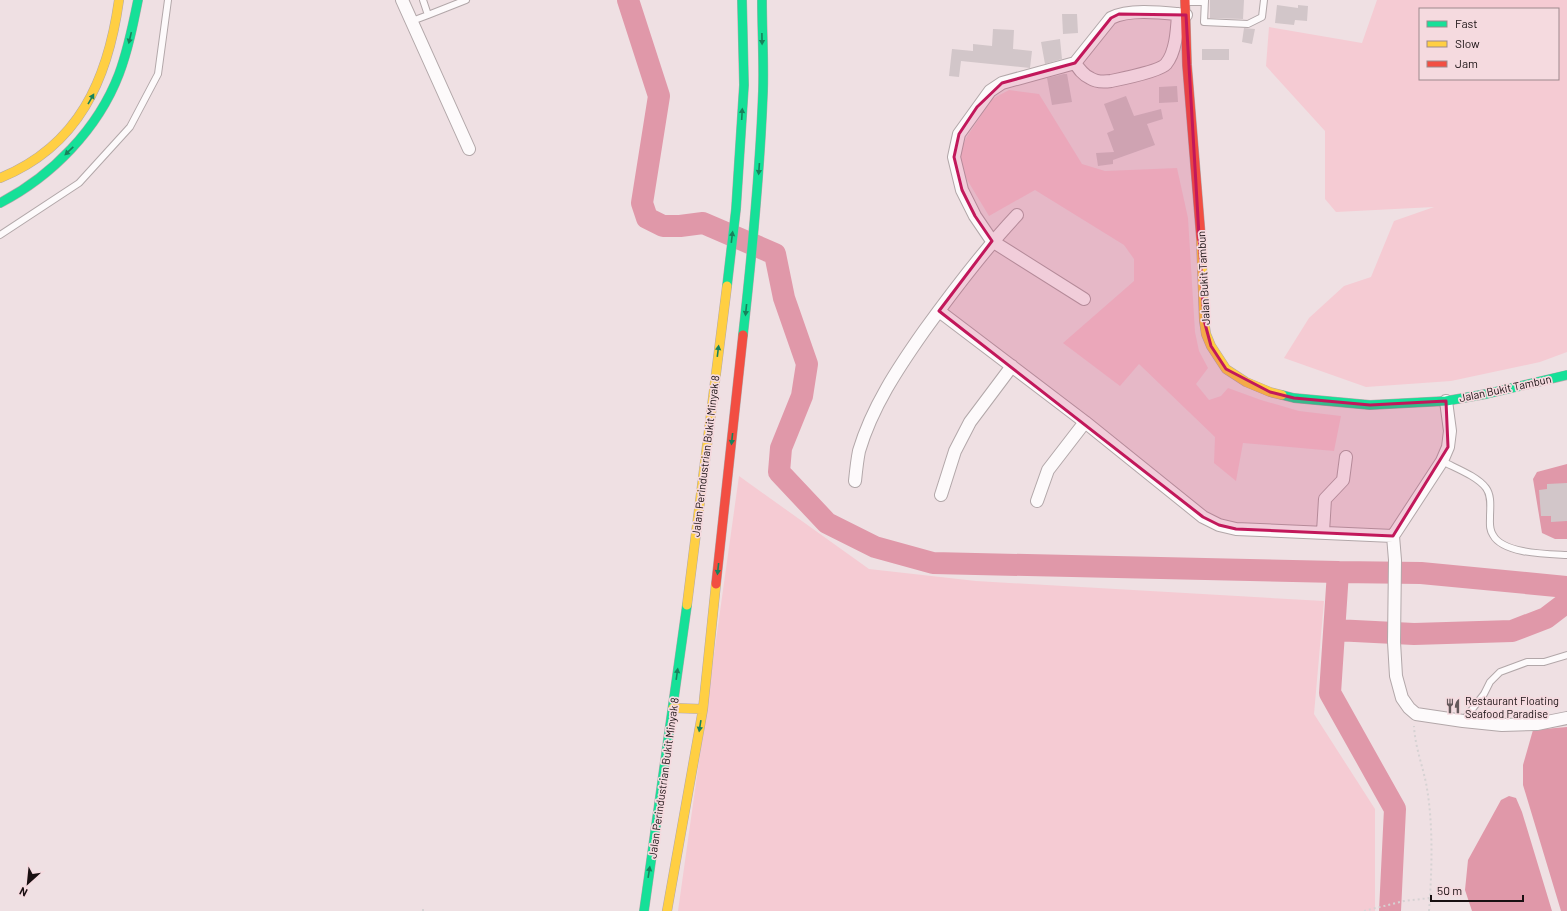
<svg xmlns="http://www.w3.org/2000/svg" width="1567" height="911" font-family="Barlow,sans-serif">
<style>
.green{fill:#f5cbd3;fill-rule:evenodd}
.water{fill:#e098a9}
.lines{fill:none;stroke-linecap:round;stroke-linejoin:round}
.river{stroke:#e098a9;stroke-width:22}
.building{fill:#d2c6c9}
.lane-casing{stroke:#b2a7a9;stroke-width:8}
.street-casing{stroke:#b2a7a9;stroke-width:14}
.fast-casing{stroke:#b2a7a9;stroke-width:10}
.slow-casing{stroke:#b2a7a9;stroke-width:10}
.jam-casing{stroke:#b2a7a9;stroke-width:10}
.path{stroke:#d6d2d3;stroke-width:2;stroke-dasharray:2 3;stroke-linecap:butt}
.lane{stroke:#fdfafb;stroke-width:6}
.street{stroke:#fdfafb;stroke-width:12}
.fast{stroke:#16e098;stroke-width:9}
.slow{stroke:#ffcf43;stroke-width:9}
.jam{stroke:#f24e42;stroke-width:9}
.oneway{fill:#17825c}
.marked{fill:#c2185b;fill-opacity:0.2;stroke:#c2185b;stroke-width:3;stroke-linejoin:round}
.labels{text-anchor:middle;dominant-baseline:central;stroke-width:3.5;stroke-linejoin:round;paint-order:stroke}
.street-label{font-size:11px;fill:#191012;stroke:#f5dadf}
.poi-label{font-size:11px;fill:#191012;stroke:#f5dadf;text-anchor:start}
</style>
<rect width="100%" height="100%" fill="#efe0e3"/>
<path class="green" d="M1377 0H1567V352L1540 362 1451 381 1366 387 1284 358 1309 318 1344 286 1371 277 1394 221 1434 207 1336 212 1325 199V131L1266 66 1269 27 1362 43ZM1420 9H1558V79H1420Z
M1009 90 1039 94 1082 164 1105 171 1177 168 1188 218 1195 332 1199 351 1208 368 1196 384 1209 400 1221 396 1228 388 1261 400 1299 411 1341 416 1334 451 1243 443 1236 481 1214 463 1215 437 1139 364 1120 386 1063 343 1134 281V259L1124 245 1035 190 989 216 963 173 960 153 966 138 992 99Z
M739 476 869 569 976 581 1324 601 1314 714 1375 809V911H678Z"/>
<path class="water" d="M1567 464V539H1555L1542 533 1533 479 1537 472Z
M1567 727V911H1561L1523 785V765L1533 730Z
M1509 796 1516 798 1522 812 1552 911H1472L1465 890 1468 860 1501 800Z"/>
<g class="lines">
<path class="river" d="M628 0 659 96 642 203 647 218 663 226H680L703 223 775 254 784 298 807 364 802 396 781 448 779 472 827 523 875 547 933 563 1338 572
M1335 630 1414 634 1512 631 1546 618 1567 602
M1390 911 1395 809 1330 693 1338 572 1421 573 1567 587"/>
</g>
<path class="building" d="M1210 0H1244L1243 19 1210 18Z
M1277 5 1298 8V5L1308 6 1307 21 1295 20 1294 25 1275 23Z
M1062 14H1077L1078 33 1063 34Z
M1244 28 1255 29 1252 44 1242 42Z
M993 29 1014 30 1013 49 1032 51 1030 68 961 61 959 77 949 76 952 49 973 51V44L992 46Z
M1060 39 1062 59 1045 64 1041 42Z
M1202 49H1229V60H1202Z
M1064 74H1067L1072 102 1052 105 1047 78Z
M1177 86 1178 102 1159 103V87Z
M1126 96 1134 116 1161 109 1163 119 1147 124 1155 145 1113 160V164L1098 166 1096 153 1114 152 1107 133 1114 130 1104 104Z
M1567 483V521L1551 522V516H1541L1539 490 1547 489V484Z"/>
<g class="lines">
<defs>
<path id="lane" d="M1205 0 1204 22 1248 24 1262 17 1264 0
M1186 2H1205
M428 15 466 0
M412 21 428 15 423 0
M0 235 79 183 130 127 158 74 168 0
M1442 461C1455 468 1477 476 1486 488 1492 496 1490 508 1490 517 1490 524 1489 529 1493 535 1503 554 1548 554 1567 555
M1463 721 1484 694 1490 682 1500 672 1527 662H1544L1567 655"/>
<path id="street" d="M402 0 469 149
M1075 63C1079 69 1083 75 1090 78 1096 82 1104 82 1111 81 1121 79 1160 71 1166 64 1176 52 1177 30 1178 14
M1084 299 992 241 975 216 962 190 954 157 959 134 990 91 1002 83 1075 63 1111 18C1130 8 1165 13 1186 15
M939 311 1085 422 1203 517 1219 525 1236 529 1393 536
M1446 401 1450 431 1448 447 1442 461 1393 536 1395 560 1394 642 1396 676 1402 698 1409 708 1416 714 1463 721 1502 725 1537 724 1567 718
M855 481C856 471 857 461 859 451 872 407 898 368 924 331 953 291 983 251 1017 215
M941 495 955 451 970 422 1012 366
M1037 501 1048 470 1085 422
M1323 532 1325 499 1343 480 1346 457"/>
<path id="fast" d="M0 203C52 176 98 129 119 74 128 50 133 25 138 0
M727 286 736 209 744 85 742 0
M743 335C752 254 760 172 763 91 764 61 762 30 762 0
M1282 395 1294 398 1370 405 1446 401 1486 394 1567 375
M644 911 687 605"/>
<path id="slow" d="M0 178C79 146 108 79 119 0
M1201 238 1204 320 1206 334 1211 346 1226 369 1246 382 1270 392 1282 395
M687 605 727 286
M673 708 703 709
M667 911 703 709 716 584"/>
<path id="jam" d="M1185 0 1187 65 1201 238
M716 584 743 335"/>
</defs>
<use href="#lane" class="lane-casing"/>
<use href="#street" class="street-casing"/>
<use href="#fast" class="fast-casing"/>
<use href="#slow" class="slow-casing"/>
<use href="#jam" class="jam-casing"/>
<path class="path" d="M423 909V911
M1364 911 1404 901 1430 898C1432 861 1433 820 1426 783 1422 764 1415 746 1414 726
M1429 911 1430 898"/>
<use href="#lane" class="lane"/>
<use href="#street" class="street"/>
<use href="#fast" class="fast"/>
<use href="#slow" class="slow"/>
<use href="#jam" class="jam"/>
</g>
<defs><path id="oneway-solid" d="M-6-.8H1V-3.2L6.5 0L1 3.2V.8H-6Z"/></defs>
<g class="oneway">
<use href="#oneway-solid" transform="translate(130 38) rotate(103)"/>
<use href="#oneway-solid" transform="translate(762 39) rotate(89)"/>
<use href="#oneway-solid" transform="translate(91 99) rotate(-60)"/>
<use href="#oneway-solid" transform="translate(742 114) rotate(-87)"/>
<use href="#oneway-solid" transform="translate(69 151) rotate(136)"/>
<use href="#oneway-solid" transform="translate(759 169) rotate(94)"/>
<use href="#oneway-solid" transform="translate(732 237) rotate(-83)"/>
<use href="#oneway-solid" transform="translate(746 310) rotate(96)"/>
<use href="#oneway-solid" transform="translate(718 351) rotate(-83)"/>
<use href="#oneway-solid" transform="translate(732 439) rotate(96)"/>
<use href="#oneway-solid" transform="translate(718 569) rotate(96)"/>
<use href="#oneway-solid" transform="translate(677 674) rotate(-82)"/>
<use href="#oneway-solid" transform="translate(700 726) rotate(99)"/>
<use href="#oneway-solid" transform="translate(649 872) rotate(-81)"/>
</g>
<path class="marked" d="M1119 14 1186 15 1204 320 1211 346 1226 369 1270 392 1294 398 1370 405 1446 401 1448 447 1393 536 1236 529 1219 525 1203 517 939 311 992 241 975 216 962 190 954 157 959 134 977 107 1002 83 1075 63 1111 18Z"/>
<defs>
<symbol id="restaurant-bare" viewBox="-9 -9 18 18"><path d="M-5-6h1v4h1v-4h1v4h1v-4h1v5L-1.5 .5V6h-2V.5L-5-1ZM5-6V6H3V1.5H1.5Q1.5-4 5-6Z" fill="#64595b" stroke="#f5dadf" stroke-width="2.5" paint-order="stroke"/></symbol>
</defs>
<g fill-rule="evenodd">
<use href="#restaurant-bare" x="1442" y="695" width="22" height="22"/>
</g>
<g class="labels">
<g class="street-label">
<text transform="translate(1203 278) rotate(-93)">Jalan Bukit Tambun</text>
<text transform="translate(1505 388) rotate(-12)">Jalan Bukit Tambun</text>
<text transform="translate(705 456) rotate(-83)">Jalan Perindustrian Bukit Minyak 8</text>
<text transform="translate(663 778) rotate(-82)">Jalan Perindustrian Bukit Minyak 8</text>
</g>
<g class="poi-label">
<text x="1465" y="700">Restaurant Floating<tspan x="1465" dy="13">Seafood Paradise</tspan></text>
</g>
</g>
<rect x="1419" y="8" width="140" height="72" fill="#f5dadf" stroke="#9d898d"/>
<rect x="1427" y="21" width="20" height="6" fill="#16e098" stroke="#9d898d"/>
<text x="1455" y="28" font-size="12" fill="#191012">Fast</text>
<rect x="1427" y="41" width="20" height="6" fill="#ffcf43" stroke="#9d898d"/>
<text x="1455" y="48" font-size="12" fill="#191012">Slow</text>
<rect x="1427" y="61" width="20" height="6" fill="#f24e42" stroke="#9d898d"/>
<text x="1455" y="68" font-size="12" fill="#191012">Jam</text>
<g transform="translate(28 883) rotate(207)" stroke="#f5dadf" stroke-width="3" paint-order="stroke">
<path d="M0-3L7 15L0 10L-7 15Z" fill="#191012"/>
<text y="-6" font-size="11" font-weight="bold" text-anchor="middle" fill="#191012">N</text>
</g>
<path d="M1431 895v6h92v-6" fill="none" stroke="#191012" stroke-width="2"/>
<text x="1437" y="895" font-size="12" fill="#191012" stroke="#f5dadf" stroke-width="3" paint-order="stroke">50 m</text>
</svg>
